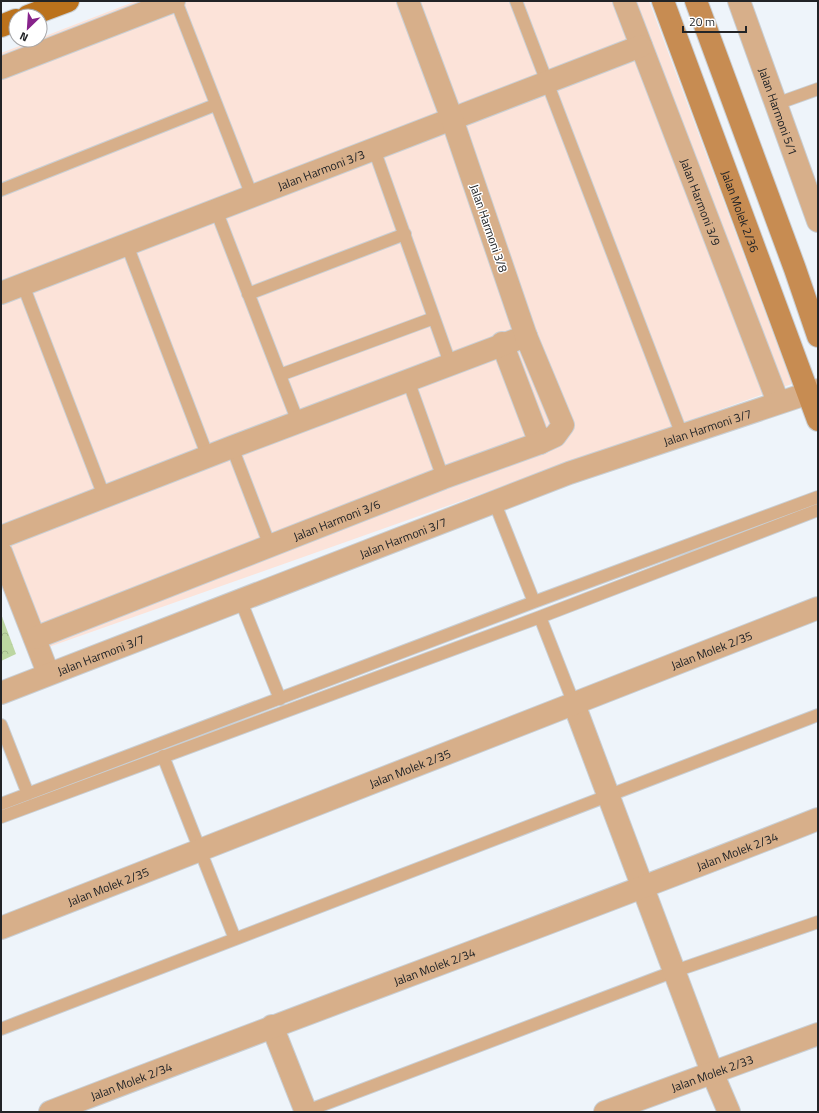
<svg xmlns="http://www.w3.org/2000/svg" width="819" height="1113" font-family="'Titillium Web',sans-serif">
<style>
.industrial{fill:#fce3d9}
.park{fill:url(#park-crowns)}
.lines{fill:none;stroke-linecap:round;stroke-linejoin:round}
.lane-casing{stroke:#c9cfd4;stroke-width:14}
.street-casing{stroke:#c9cfd4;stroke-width:24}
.secondary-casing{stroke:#c9cfd4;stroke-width:24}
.primary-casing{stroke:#c9cfd4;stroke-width:24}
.lane{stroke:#d7af8a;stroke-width:12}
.street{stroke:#d7af8a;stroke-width:22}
.secondary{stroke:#c78c52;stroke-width:22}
.primary{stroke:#bb721c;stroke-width:22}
.labels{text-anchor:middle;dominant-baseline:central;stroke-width:3;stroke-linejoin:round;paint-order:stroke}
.street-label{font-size:12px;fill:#222427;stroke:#fff}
</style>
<defs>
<pattern id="park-crowns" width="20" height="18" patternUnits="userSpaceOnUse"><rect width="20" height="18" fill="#bcd6a1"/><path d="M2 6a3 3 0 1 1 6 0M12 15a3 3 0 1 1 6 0" fill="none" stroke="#a1b88b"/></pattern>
</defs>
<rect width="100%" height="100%" fill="#eef4fa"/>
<path class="industrial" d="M136 1H649L792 384 29 654 1 582V53L35 40H40V38Z"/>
<path class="park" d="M1 614 16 654 1 661Z"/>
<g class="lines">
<defs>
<path id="lane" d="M176 1 252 196
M516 1 682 435
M776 104 818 89
M374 149 450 363
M1 190 215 105
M216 210 298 422
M127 245 208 457
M23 285 104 496
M248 294 405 234
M280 375 434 318
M408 380 443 478
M232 447 270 546
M494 501 534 602
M240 599 280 699
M540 617 574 704
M1 725 28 794
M163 756 235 939
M1 804 534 602 818 497
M1 817 540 617 818 510
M1 1029 818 715
M304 1112 675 971 818 922"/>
<g id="street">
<path id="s1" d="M624 1 778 402"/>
<path id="s2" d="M739 1 818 221"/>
<path d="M1 68 174 1"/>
<path id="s3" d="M1 293 641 46"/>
<path d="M502 343 540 443"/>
<path d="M1 537 232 447 526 336"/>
<path d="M1 552 48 673"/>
<path id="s4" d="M35 638 443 478 540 443 555 436 563 425 526 336 452 119 408 1"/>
<path id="s5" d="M1 693 569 473 818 390"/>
<path d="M574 704 712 1072 729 1112"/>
<path id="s6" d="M1 928 818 608"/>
<path d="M272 1026 306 1112"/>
<path id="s7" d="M50 1112C305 1013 563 920 818 819"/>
<path id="s8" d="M605 1112 818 1034"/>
</g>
<g id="secondary">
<path id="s9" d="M663 1 818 420"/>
<path d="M696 1 795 269 818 336"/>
</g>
<path id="primary" d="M28 16 68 1
M1 26 16 20"/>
</defs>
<use href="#lane" class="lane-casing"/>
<use href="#street" class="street-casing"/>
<use href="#secondary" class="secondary-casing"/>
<use href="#primary" class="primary-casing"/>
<use href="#lane" class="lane"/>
<use href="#street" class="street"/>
<use href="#secondary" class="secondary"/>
<use href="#primary" class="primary"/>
</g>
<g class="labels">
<g class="street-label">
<text stroke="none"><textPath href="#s2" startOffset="117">Jalan Harmoni 5/1</textPath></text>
<text stroke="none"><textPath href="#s3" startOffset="343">Jalan Harmoni 3/3</textPath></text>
<text stroke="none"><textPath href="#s1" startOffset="215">Jalan Harmoni 3/9</textPath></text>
<text stroke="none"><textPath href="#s9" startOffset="224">Jalan Molek 2/36</textPath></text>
<text transform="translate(489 228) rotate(71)">Jalan Harmoni 3/8</text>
<text stroke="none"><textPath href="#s5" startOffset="755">Jalan Harmoni 3/7</textPath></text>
<text stroke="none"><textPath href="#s4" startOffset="324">Jalan Harmoni 3/6</textPath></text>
<text stroke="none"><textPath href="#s5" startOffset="431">Jalan Harmoni 3/7</textPath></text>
<text stroke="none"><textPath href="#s6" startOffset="763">Jalan Molek 2/35</textPath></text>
<text stroke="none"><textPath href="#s5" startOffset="107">Jalan Harmoni 3/7</textPath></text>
<text stroke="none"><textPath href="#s6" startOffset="439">Jalan Molek 2/35</textPath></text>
<text stroke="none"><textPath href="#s7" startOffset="735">Jalan Molek 2/34</textPath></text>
<text stroke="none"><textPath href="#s6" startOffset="115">Jalan Molek 2/35</textPath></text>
<text stroke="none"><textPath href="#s7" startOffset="411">Jalan Molek 2/34</textPath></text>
<text stroke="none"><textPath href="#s8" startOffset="114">Jalan Molek 2/33</textPath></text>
<text stroke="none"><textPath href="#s7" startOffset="87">Jalan Molek 2/34</textPath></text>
</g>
</g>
<rect width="819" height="1113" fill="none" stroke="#222427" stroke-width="4"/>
<g transform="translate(28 28) rotate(205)"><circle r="19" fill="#ffffff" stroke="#a7a7a9"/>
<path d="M0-3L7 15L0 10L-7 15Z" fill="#87238b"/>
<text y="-6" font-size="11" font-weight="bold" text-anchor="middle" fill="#222427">N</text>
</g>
<path d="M683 26v6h63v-6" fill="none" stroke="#222427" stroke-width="2"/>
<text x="689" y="26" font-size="12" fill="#222427" stroke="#ffffff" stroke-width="3" paint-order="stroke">20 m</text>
</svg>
